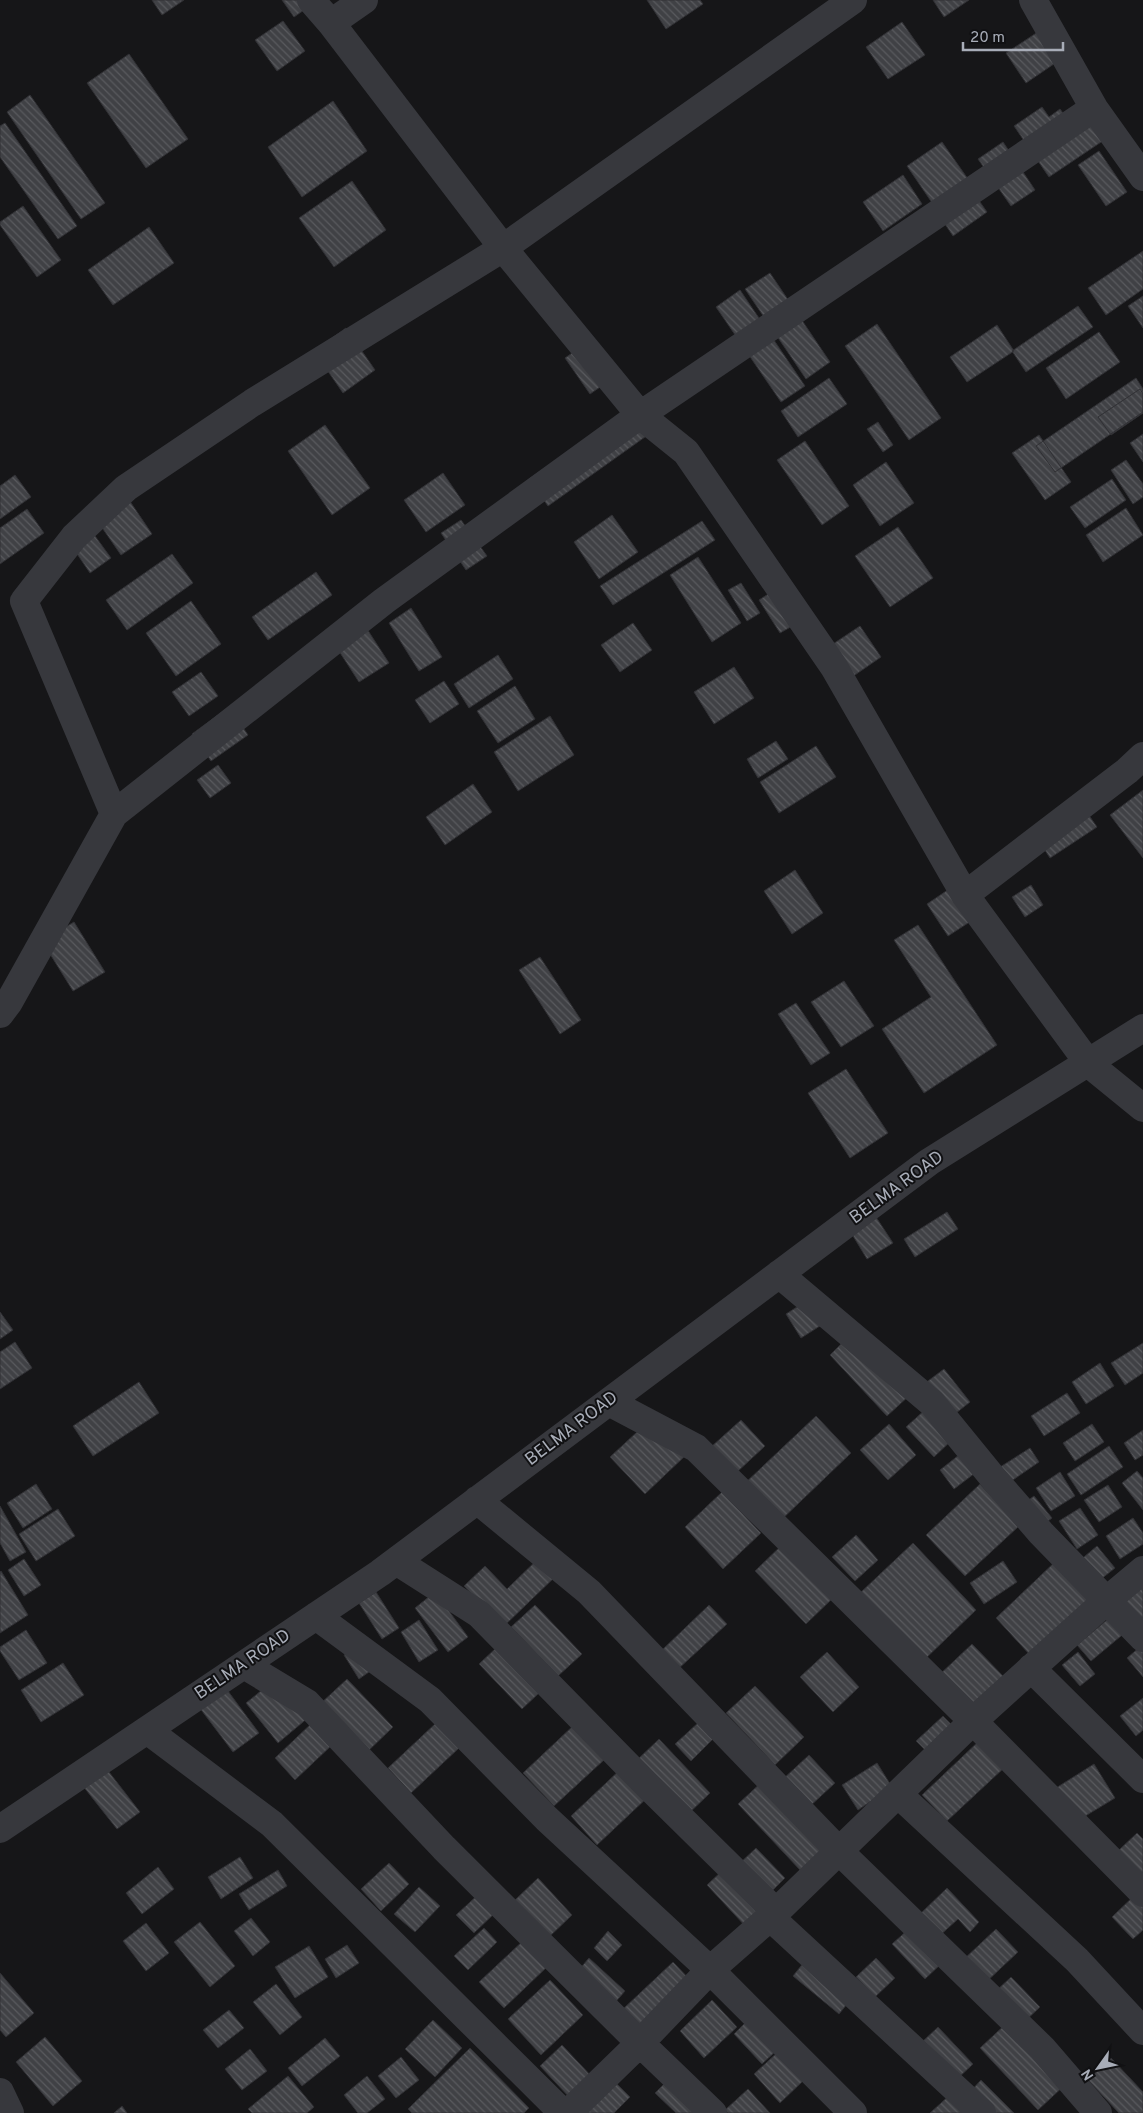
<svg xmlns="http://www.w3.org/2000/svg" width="1143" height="2113" font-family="Overpass,sans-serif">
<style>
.building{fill:url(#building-back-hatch);stroke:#303034}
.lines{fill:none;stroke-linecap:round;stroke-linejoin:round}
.street{stroke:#37383d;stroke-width:28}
.labels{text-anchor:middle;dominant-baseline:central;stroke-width:4;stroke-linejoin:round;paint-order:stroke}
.street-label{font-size:18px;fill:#a8adb8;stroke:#111113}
</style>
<defs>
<pattern id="building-back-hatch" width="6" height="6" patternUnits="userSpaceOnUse" patternTransform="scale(1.25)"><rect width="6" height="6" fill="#404145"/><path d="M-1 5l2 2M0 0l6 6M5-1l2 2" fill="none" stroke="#595a5e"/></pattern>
</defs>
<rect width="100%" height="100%" fill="#161618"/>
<path class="building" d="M152 0H184L162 15Z
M282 0H312L314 3 294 17Z
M647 0H700L703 4 666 29Z
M933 0H969L944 17Z
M283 21 305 51 277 71 255 40Z
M902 22 925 55 888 79 866 47Z
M1050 24 1070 53 1026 83 1006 53Z
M129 54 188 139 146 168 87 83Z
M30 95 105 203 81 219 7 112Z
M333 101 367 151 302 197 268 147Z
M1042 107 1049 117 1060 109 1070 123 1119 130 1049 177 1014 126Z
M5 123 77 226 58 239 0 157V126Z
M942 142 975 189 939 213 907 166Z
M1003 142 1035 190 1011 206 978 159Z
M1099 151 1127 192 1106 206 1078 165Z
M903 175 922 204 883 231 863 202Z
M352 181 386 230 334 267 299 218Z
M975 195 987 212 953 236 941 218Z
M23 206 61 260 37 277 0 225V222Z
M149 227 174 263 113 305 88 270Z
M1143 251V289L1106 315 1088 288Z
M770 273 830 362 806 379 745 289Z
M740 290 805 386 781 402 716 307Z
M1143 296V328L1128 306Z
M1078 306 1093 327 1026 372 1012 351Z
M877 324 941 418 909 440 845 346Z
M997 325 1014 351 967 382 950 357Z
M346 328 375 370 343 393 314 351Z
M1099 332 1120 362 1066 399 1046 368Z
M591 340 616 376 590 394 565 358Z
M829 378 847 404 798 437 781 411Z
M1136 378 1143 389V412L1055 472 1036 446Z
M1140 389 1143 394V413L1111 435 1098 417Z
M648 396 666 422 548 506 529 479Z
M878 422 893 445 883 452 867 429Z
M325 425 370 488 332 515 288 451Z
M1143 434V462L1130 443Z
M1039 435 1071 482 1045 500 1012 453Z
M805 441 849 506 822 525 777 460Z
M1126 460 1143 484V497L1133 504 1111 470Z
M886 462 914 503 880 526 853 485Z
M443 473 465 505 426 532 404 500Z
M15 475 31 497 0 519V486Z
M1112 479 1126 500 1085 528 1070 507Z
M125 494 152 534 121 555 94 516Z
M1126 508 1143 535 1103 562 1086 535Z
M27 509 44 533 0 564V528Z
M612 515 638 552 599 579 574 542Z
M461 520 487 556 466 570 441 533Z
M702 521 715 540 613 605 600 586Z
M87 525 111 558 90 573 67 539Z
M898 527 933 578 890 607 855 556Z
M172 554 193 583 127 630 106 600Z
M698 557 741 623 712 642 670 575Z
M316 572 332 595 268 640 252 617Z
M741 583 760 613 747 621 728 590Z
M773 591 794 625 780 633 759 600Z
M191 601 221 644 176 676 146 633Z
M411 608 442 657 419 671 389 623Z
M633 623 652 650 620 672 601 645Z
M860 626 881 657 852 677 830 646Z
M367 629 389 663 359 682 337 648Z
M498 655 513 679 469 708 454 684Z
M734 667 754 698 714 724 694 692Z
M201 672 218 696 189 716 172 692Z
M444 681 459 704 430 723 415 700Z
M515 686 535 719 498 743 477 711Z
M229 707 248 735 211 761 192 734Z
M550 716 574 755 518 791 494 752Z
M776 741 788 759 758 778 747 759Z
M816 746 836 777 779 813 760 782Z
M218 765 231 783 210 798 197 780Z
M473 784 492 812 445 845 426 817Z
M1143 790V858L1110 815Z
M1079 801 1097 827 1050 858 1039 841Z
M795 870 823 913 792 934 764 891Z
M964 879 985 912 948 936 927 904Z
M1031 885 1043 905 1025 917 1012 897Z
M74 922 105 972 73 991 42 941Z
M918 925 997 1045 924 1093 882 1029 931 997 894 940Z
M540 957 581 1020 560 1034 519 970Z
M844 981 874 1026 841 1047 811 1002Z
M796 1003 830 1053 811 1065 778 1014Z
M846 1069 888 1133 850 1158 808 1093Z
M872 1211 893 1243 867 1259 847 1226Z
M947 1212 958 1229 915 1257 904 1239Z
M819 1293 834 1317 801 1338 786 1314Z
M0 1312 13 1330 0 1339Z
M853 1332 911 1394 887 1416 830 1355Z
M15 1342 32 1368 0 1389V1352Z
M1143 1343V1373L1125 1385 1111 1363Z
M1100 1363 1114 1386 1086 1404 1072 1382Z
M944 1369 970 1402 951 1417 924 1384Z
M139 1382 159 1413 93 1456 73 1426Z
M1067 1393 1080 1413 1044 1436 1031 1416Z
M926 1409 953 1439 934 1457 906 1427Z
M816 1416 851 1453 778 1523 743 1485Z
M651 1419 686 1455 645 1494 610 1457Z
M741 1420 765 1446 736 1473 711 1447Z
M889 1424 916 1455 888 1480 860 1450Z
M1092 1424 1104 1442 1075 1461 1063 1443Z
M1143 1430V1455L1135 1460 1124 1443Z
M1109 1446 1123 1467 1081 1495 1067 1474Z
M1030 1448 1039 1462 1007 1484 997 1469Z
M964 1451 979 1470 954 1489 940 1470Z
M1137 1471 1143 1478V1510L1122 1483Z
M1060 1472 1075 1496 1051 1511 1036 1488Z
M36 1484 52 1509 23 1528 7 1503Z
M980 1484 1019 1526 965 1576 926 1535Z
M1108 1485 1122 1507 1099 1522 1084 1500Z
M722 1492 761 1533 723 1569 685 1527Z
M1034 1496 1052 1518 1039 1528 1022 1505Z
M0 1506 26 1552 10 1561 0 1543Z
M1080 1508 1098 1535 1077 1549 1059 1521Z
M58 1509 75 1536 36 1561 19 1534Z
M1133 1518 1143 1533V1544L1120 1559 1106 1536Z
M856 1535 878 1560 855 1581 832 1557Z
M786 1541 836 1595 806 1624 755 1571Z
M913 1543 976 1610 923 1661 859 1594Z
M1097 1546 1115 1568 1096 1583 1078 1562Z
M542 1555 559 1573 503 1627 464 1586 485 1566 507 1589Z
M24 1559 41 1585 24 1596 8 1570Z
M1057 1560 1093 1598 1031 1656 996 1618Z
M1003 1561 1017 1582 984 1604 970 1583Z
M1 1571 28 1615 0 1633V1572Z
M1143 1581V1626L1120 1602Z
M376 1592 399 1628 382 1639 359 1603Z
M435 1592 468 1637 448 1652 415 1608Z
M535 1605 582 1654 558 1676 511 1627Z
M709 1605 727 1624 677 1670 660 1652Z
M1114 1614 1127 1631 1091 1661 1077 1645Z
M419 1620 438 1650 419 1662 401 1632Z
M26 1630 47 1663 19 1680 0 1651V1647Z
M361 1644 376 1667 359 1679 344 1655Z
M972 1644 1003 1676 968 1710 937 1677Z
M1141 1646 1143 1648V1677L1127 1658Z
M496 1648 539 1693 522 1709 479 1664Z
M827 1652 859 1687 833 1712 800 1677Z
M1078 1652 1095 1674 1080 1686 1062 1665Z
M63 1663 84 1695 41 1722 21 1690Z
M278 1677 309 1717 278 1743 246 1703Z
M347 1679 393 1727 365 1754 319 1705Z
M222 1683 259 1733 233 1752 196 1703Z
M755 1686 804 1737 775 1765 726 1713Z
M1143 1698V1730L1136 1736 1120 1716Z
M943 1716 955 1728 928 1753 916 1741Z
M313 1722 333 1744 295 1780 275 1758Z
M699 1722 714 1738 691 1761 675 1744Z
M436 1723 459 1748 411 1793 388 1768Z
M574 1725 605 1759 554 1806 523 1773Z
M659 1739 710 1793 685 1817 634 1763Z
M980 1740 1005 1767 947 1821 922 1795Z
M809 1755 835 1783 808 1808 782 1780Z
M102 1763 140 1812 117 1829 79 1781Z
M877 1763 892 1787 858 1810 842 1785Z
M1094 1764 1115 1798 1077 1821 1056 1788Z
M623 1767 649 1796 597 1845 571 1816Z
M764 1780 827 1847 801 1871 738 1804Z
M1137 1833 1143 1839V1878L1118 1851Z
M756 1848 785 1878 767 1896 738 1865Z
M240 1857 253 1878 221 1899 208 1877Z
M389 1863 409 1884 381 1911 361 1889Z
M158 1867 174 1889 142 1914 126 1893Z
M278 1870 287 1886 249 1910 239 1894Z
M723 1870 765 1913 748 1929 707 1885Z
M538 1878 572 1915 548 1938 513 1902Z
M419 1887 440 1906 415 1932 394 1914Z
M947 1888 979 1922 970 1932 958 1919 937 1938 917 1917Z
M481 1892 498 1910 474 1933 456 1915Z
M1137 1893 1143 1899V1930L1133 1939 1112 1917Z
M251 1918 270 1942 253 1956 234 1931Z
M200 1922 235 1966 210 1987 174 1942Z
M146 1923 169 1953 146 1971 123 1941Z
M911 1927 943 1962 925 1979 892 1944Z
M484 1928 497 1942 468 1970 454 1956Z
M996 1929 1018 1952 984 1984 962 1961Z
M608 1931 622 1945 607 1961 594 1948Z
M525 1939 549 1965 504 2008 479 1982Z
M347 1945 359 1963 336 1978 325 1959Z
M309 1946 328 1977 295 1998 275 1967Z
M589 1958 625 1991 613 2005 577 1972Z
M876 1958 895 1978 875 1997 856 1977Z
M805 1961 851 1999 839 2014 793 1976Z
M673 1962 692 1982 641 2030 622 2010Z
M0 1973 34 2013 6 2037 0 2030Z
M1011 1977 1040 2007 1024 2022 995 1992Z
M550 1980 583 2015 541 2055 508 2019Z
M276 1984 302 2017 280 2035 253 2002Z
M712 2000 737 2027 704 2058 680 2031Z
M229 2010 244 2028 218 2048 203 2030Z
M433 2020 462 2048 435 2077 405 2049Z
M748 2020 777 2050 762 2064 734 2034Z
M1008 2022 1067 2083 1038 2110 980 2048Z
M938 2027 973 2064 956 2080 921 2043Z
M45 2037 82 2081 53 2106 16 2062Z
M325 2038 340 2056 302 2086 288 2068Z
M562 2045 593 2078 571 2099 540 2066Z
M470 2048 529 2108 524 2113H412L408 2109Z
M250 2049 267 2071 242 2090 225 2069Z
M779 2051 805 2079 780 2103 754 2074Z
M401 2057 419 2080 396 2098 378 2076Z
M1111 2058 1143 2092V2113H1119L1088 2080Z
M288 2076 314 2107 307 2113H252L248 2109Z
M367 2076 385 2099 367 2113H358L344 2095Z
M611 2078 630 2097 614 2113H583Z
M669 2079 696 2113H676L655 2093Z
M981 2080 1014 2113H991L970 2092Z
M748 2089 770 2113H728L725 2110Z
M952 2093 968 2113H930Z
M122 2106 127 2113H114Z"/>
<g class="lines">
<path class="street" d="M311 0 331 23 503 248 640 415 686 452 834 667 965 895 1089 1064 1143 1108
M1033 0 1094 108 1143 177
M331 23 364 0
M114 814 24 601 74 537 126 488 252 403 503 248 853 0
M965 895 1127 771 1143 756
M0 1014 9 1002 114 814 384 601 640 415 1094 108
M779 1274 932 1403 994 1479 1041 1533 1143 1638
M609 1402 696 1448 973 1721 1143 1893
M477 1500 589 1592 839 1851 1042 2048 1098 2113
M396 1561 479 1614 645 1783 776 1912
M316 1616 430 1700 547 1819 710 1970 853 2113
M244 1665 307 1703 444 1848 640 2043 713 2113
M1031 1668 1143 1779
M147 1730 272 1824 563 2113
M898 1794 1077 1960 1143 2031
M0 1829 380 1573 929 1162 1143 1028
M770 1917 982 2113
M0 2092 10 2113
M568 2113 640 2043 710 1970 776 1912 973 1721 1106 1601 1143 1570"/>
</g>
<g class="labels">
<g class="street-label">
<text transform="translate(897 1188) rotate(-36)">BELMA ROAD</text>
<text transform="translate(572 1429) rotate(-37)">BELMA ROAD</text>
<text transform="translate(243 1665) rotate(-34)">BELMA ROAD</text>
</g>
</g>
<g transform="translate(1098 2068) rotate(237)" stroke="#111113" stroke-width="4" paint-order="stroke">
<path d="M0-4L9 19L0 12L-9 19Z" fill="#a8adb8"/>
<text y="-8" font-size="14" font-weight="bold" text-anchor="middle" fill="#a8adb8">N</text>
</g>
<path d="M963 42v8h100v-8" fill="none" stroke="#a8adb8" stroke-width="2.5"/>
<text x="970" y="42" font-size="15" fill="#a8adb8" stroke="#111113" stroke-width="4" paint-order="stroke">20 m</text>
</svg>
